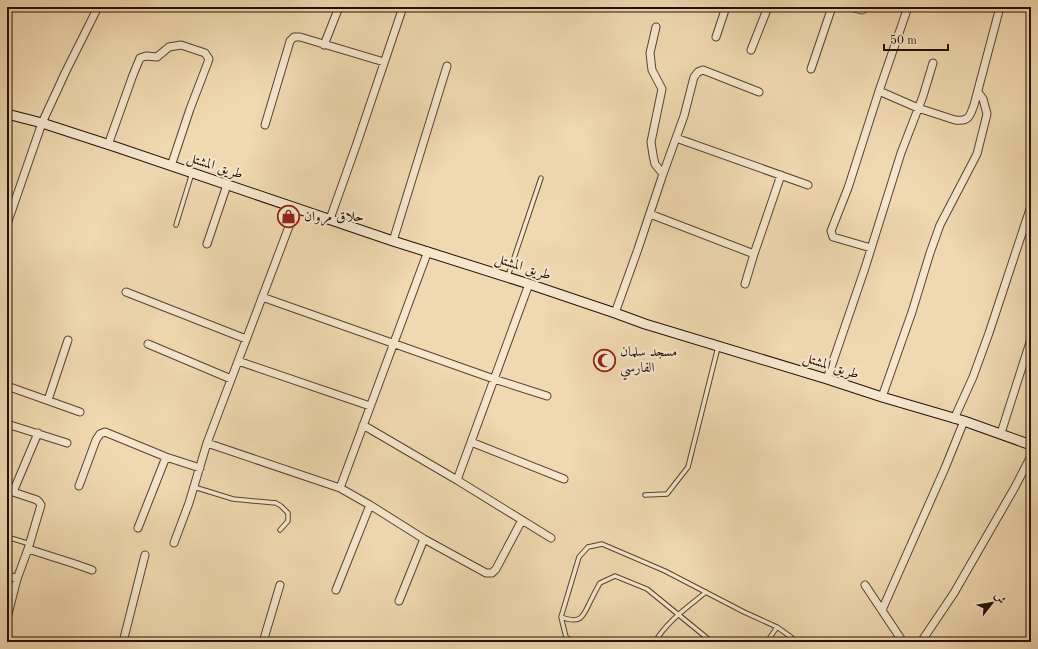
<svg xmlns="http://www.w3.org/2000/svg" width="1038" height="649" font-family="'Old Standard TT',Amiri,serif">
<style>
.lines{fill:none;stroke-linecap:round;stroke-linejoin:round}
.service-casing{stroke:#584130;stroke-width:5.5}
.minor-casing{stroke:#584130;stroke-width:9}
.secondary-casing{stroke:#260f06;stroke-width:11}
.service{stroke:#f5e6cc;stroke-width:3.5}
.minor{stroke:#f5e6cc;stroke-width:7}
.secondary{stroke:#f5e6cc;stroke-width:9}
.labels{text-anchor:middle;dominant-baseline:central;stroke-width:4;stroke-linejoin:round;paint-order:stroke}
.street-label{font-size:14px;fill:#260f06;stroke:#f5e6cc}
.poi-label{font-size:14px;fill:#260f06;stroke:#f5e6cc;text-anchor:start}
</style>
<rect width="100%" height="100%" fill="#f0d8b0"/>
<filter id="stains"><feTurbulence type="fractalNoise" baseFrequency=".005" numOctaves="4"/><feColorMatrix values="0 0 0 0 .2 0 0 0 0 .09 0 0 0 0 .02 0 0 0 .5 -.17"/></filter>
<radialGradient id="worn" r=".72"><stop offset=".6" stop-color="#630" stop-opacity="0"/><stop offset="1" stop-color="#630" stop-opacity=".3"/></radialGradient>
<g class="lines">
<defs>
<path id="service" d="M176 225 192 173
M508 276 541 178
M194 487 233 499 276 503 281 506 288 513V521L280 530
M645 495 667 494 688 467 718 347
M7 537 30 544
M561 617C582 625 583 616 591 600 594 594 597 588 600 583L615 576 647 589 712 642
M574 642 566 637 561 617 579 557 588 547 602 544 665 571 744 612 777 627 791 637 795 642
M655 642C667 621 688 607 706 592
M767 642 777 627"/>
<path id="minor" d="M850 7 862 10 867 7
M656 27 650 53 651 62 652 70 662 89 651 142 653 155 655 164 663 174
M716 37 726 7
M324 45 339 7
M751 50 768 7
M811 69 832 7
M879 91 918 108 955 120C969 122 970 116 974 105L1000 7
M265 125 288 48 290 41 294 37H300L384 62
M676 138 808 185
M108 145 133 75 140 58 146 56 157 57 169 47 181 45 205 53 209 59 208 62 190 109 171 166
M650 214 754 254 745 284
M330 219 356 146 403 7
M7 224 42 123 66 71 98 7
M393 241 447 66
M207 244 227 185
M871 248 833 237 831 231 848 188 879 91 908 7
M754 254 781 175
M126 292 246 339
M262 297 494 379 547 396
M615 313 638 249 663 174 684 116 694 77 698 72 703 70 726 79 759 92
M148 344 231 379
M238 361 370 406
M827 379 865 268 901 153 923 96 933 63
M7 386 80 412
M882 397 912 312 930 253 940 225 977 154 987 114 983 99 978 92
M48 400 68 340
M954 419 973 377 989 333 1031 206
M7 424 67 443
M363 425 457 480 551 538
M1001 433 1031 339
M471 442 564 479
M207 443 340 488 370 505 424 539 486 573H492L496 569 522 520
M457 480 529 284
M79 486 96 440 100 434 105 432 166 457 200 468
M340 488 428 251
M7 490 37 500 39 502 41 505 28 549 17 579 7 618
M13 492 38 433
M138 528 166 457
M174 543 189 503 207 443 296 208
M28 549 75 564 92 570
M7 575 17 579
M865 585 903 642
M336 590 370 505
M399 601 424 539
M882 610 945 468 964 421
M123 642 145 555
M263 642 280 585
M921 642 954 593 1015 487 1031 456"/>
<path id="secondary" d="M7 114 42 123 116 147 393 241 529 284 615 313 645 324 827 379 882 397 964 421 1031 445"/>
</defs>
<use href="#service" class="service-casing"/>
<use href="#minor" class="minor-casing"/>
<use href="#secondary" class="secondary-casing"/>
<use href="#service" class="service"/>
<use href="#minor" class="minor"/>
<use href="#secondary" class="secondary"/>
</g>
<defs>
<symbol id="shop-ring" viewBox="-11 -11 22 22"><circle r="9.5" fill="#f5e6cc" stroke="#8f2418" stroke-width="1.5"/><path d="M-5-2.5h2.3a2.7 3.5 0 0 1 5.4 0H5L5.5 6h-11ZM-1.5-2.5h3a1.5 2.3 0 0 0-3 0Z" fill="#8f2418"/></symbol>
<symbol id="mosque-ring" viewBox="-11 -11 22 22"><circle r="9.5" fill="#f5e6cc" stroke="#8f2418" stroke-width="1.5"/><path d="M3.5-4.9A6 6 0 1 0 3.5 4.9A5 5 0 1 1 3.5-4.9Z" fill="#8f2418"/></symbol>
</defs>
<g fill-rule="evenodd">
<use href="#shop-ring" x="276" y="204" width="25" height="25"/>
<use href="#mosque-ring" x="592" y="348" width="25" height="25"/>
</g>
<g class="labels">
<g class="street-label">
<text transform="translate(215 166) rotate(18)">طريق المشتل</text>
<text transform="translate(523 267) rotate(18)">طريق المشتل</text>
<text transform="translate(831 366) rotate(18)">طريق المشتل</text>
</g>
<g class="poi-label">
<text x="304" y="217">حلاق مروان</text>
<text x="620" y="352">مسجد سلمان<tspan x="620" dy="16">الفارسي</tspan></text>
</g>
</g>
<rect width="1038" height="649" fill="none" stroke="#f0d8b0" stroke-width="24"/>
<rect x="8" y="8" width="1022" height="633" fill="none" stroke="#260f06" stroke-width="2"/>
<rect x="12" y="12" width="1014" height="625" fill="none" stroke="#260f06"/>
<g transform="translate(992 603) rotate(59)" stroke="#f5e6cc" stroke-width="3" paint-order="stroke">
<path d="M0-3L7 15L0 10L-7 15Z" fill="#260f06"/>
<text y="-6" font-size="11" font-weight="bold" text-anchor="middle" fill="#260f06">ش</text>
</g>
<path d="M884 44v6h64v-6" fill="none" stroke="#260f06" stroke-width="2"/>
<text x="890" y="44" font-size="12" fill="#260f06" stroke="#f5e6cc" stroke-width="3" paint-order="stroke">50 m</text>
<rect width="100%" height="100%" filter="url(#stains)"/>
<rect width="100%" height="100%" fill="url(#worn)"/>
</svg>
